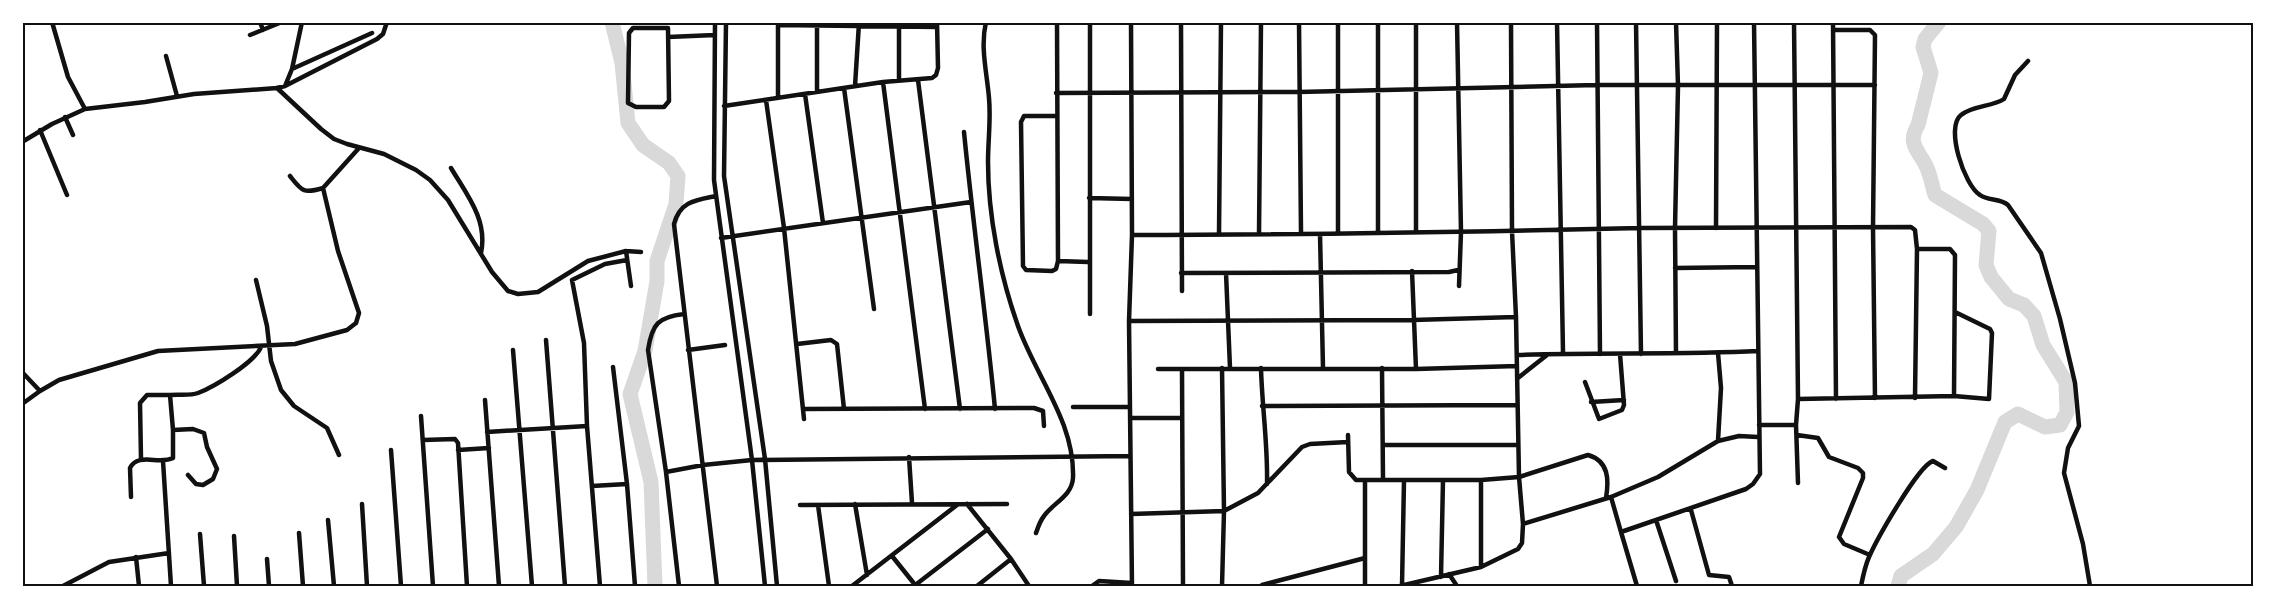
<svg xmlns="http://www.w3.org/2000/svg" width="2276" height="609" font-family="'Open Sans',sans-serif">
<style>
.lines{fill:none;stroke-linecap:round;stroke-linejoin:round}
.river{stroke:#d9d9d9;stroke-width:15}
.minor{stroke:#111;stroke-width:4.5}
.neatline{fill:none;stroke:#111;stroke-width:2}
</style>
<rect width="100%" height="100%" fill="#fff"/>
<g class="lines">
<path class="river" d="M612 22 622 63 628 123 643 145 669 163 678 176 676 204 657 261V281L645 351 630 394 651 482 655 586
M1898 586 1901 576 1933 554 1956 527 1977 490 2005 422 2018 414 2045 427 2060 425 2067 412 2066 382 2043 345 2034 316 2024 305 2009 299 1991 277 1986 265 1989 231 1983 224 1935 195C1932 186 1931 177 1927 168 1920 151 1906 145 1918 125L1931 73 1923 47 1925 39 1939 22"/>
<path class="minor" d="M52 22 68 77 85 109
M260 22 263 30
M715 22 714 180 752 460 765 586
M726 22 724 176 765 459 777 586
M899 22V80
M986 22C980 47 987 73 989 98 991 119 988 141 988 162 988 216 1000 275 1018 326 1036 377 1075 422 1073 478 1072 496 1053 503 1044 516 1040 521 1038 527 1036 533
M1131 22 1132 235 1129 321 1132 586
M1181 22 1182 291
M1299 22 1301 233
M1457 22 1461 232 1459 286
M1557 22 1563 352
M1597 22 1600 354
M1636 22 1641 354
M1794 22 1798 399 1796 425 1798 483
M1833 22 1836 399
M778 24V98
M817 24V92
M778 25 937 27
M633 28H668L669 101 664 107H636L628 103 629 33Z
M1833 30H1870L1875 35 1873 228 1875 398
M250 35 282 22
M668 37 715 35
M166 56 177 96
M2028 61 2015 75 2004 99C1992 107 1973 105 1961 115 1945 127 1964 185 1980 195 1988 201 2000 198 2008 205L2041 253 2060 319 2075 383 2079 426 2068 448 2064 473 2083 544 2090 586
M292 69 372 33
M918 80 960 409
M883 82 925 409
M285 86 292 69 302 22
M855 86 859 23
M277 88 321 129 334 139 347 144 384 154 416 170 430 180 448 200 492 272 508 291 518 294 538 292 588 261 626 251 641 252
M844 88 874 309
M1056 93 1298 92 1596 85H1875
M805 94 823 223
M766 100 784 228 804 419
M724 106 883 82 932 78 936 75 938 68 937 22
M1056 116H1024L1021 122 1023 266 1026 270 1052 271 1056 269 1058 261 1057 22
M65 117 73 135
M40 130 67 195
M964 132C973 224 986 316 995 409
M22 142 52 124 85 109 145 102 194 94 277 88 285 86 377 39 383 34 387 22
M451 168C467 195 488 220 481 253
M290 176C302 191 303 194 323 188
M716 196C696 200 680 201 674 224L717 586
M1089 198 1132 199
M1716 228 1717 22
M1378 232V22
M1416 232V22
M1338 233V22
M1219 234 1221 22
M1259 234 1261 22
M1320 234 1323 368
M1132 235C1302 235 1472 232 1641 228 1731 227 1821 228 1911 227L1915 230 1917 249 1915 398
M721 238 971 202
M1917 249H1950L1955 255 1954 396
M626 251 631 286
M1058 261 1088 262
M1675 268 1756 267
M1412 271 1416 369
M1181 273 1449 272 1458 270
M1226 273 1230 368
M256 280 267 326 271 361 281 390 294 406 327 428 339 455
M1090 314V22
M1129 321 1413 320 1516 317
M546 340 565 586
M797 344 831 340 837 344 844 409
M513 350 532 586
M688 350 725 345
M1676 353 1675 228 1678 86 1676 22
M1718 353 1721 388 1718 441
M1517 355C1597 352 1678 355 1758 351
M613 367 627 484
M1222 368 1224 511 1222 586
M1261 368C1262 407 1268 445 1267 484
M1382 368 1383 480
M1158 369H1416L1517 366
M1182 369 1183 586
M22 372 40 391 59 380 158 351 295 344 347 330 356 323 359 313 338 251 323 188 359 148
M1518 378 1547 355
M1585 382 1599 419 1622 410 1624 405 1620 354
M170 395C178 394 190 396 198 393 214 387 255 362 261 347
M1798 399 1954 396 1989 399 1992 333 1990 329 1955 312
M485 400 499 586
M1591 402 1624 400
M22 404 40 391
M1262 406 1517 405
M1073 407H1129
M803 409 1034 408 1043 411 1044 426
M421 416 433 586
M1130 418H1182
M1759 425H1796
M173 430 193 429 204 433 207 447 217 469 213 479 203 485 196 484 188 475
M487 432 587 426
M1348 435 1349 472 1356 480H1481L1519 477 1588 455C1609 461 1609 480 1606 498
M1797 435 1818 438 1829 457 1858 468 1863 473V478L1839 537 1844 544 1870 555
M423 440 455 439 458 443 467 586
M1383 445H1518
M391 450 401 586
M458 450 489 448
M909 457 912 503
M163 461 171 586
M666 472 703 465 752 460 1130 456
M1365 481V586
M592 486 627 484 635 586
M131 497 130 468C138 452 159 465 173 458V430L170 395H147L140 403 141 459
M1611 497 1621 532 1746 489 1753 484 1760 474 1754 22
M362 504 367 586
M855 504 867 575
M967 504 1011 559 1029 586
M800 505 1007 504
M818 505 829 586
M1691 510 1709 575 1729 577 1732 586
M1131 514 1224 511 1258 493 1302 447 1310 444 1348 442
M328 520 334 586
M1656 520 1676 581
M1523 524 1611 497 1658 477 1718 441 1739 436 1758 437
M1621 532 1637 586
M299 533 303 586
M200 534 204 586
M234 536 237 586
M892 556 916 586
M136 557 139 586
M267 559 269 586
M1481 567V480
M1449 574 1457 586
M1441 577 1443 480
M63 586 109 562 169 553
M600 586 587 426 584 343 572 280 605 264 627 260
M679 586 666 472 648 350C652 324 658 317 684 314
M852 586 957 505
M914 586 988 529
M977 586 1011 559
M1092 586 1099 581 1132 583
M1263 586 1262 585 1365 558
M1400 586 1481 567 1518 549 1522 543 1523 524 1519 477 1516 317 1512 231 1511 22
M1402 586 1404 480
M1861 586C1863 576 1865 566 1869 557 1877 539 1918 466 1933 461L1945 468"/>
</g>
<rect width="2276" height="609" fill="none" stroke="#ffffff" stroke-width="48"/>
<rect x="24" y="24" width="2228" height="561" class="neatline"/>
</svg>
